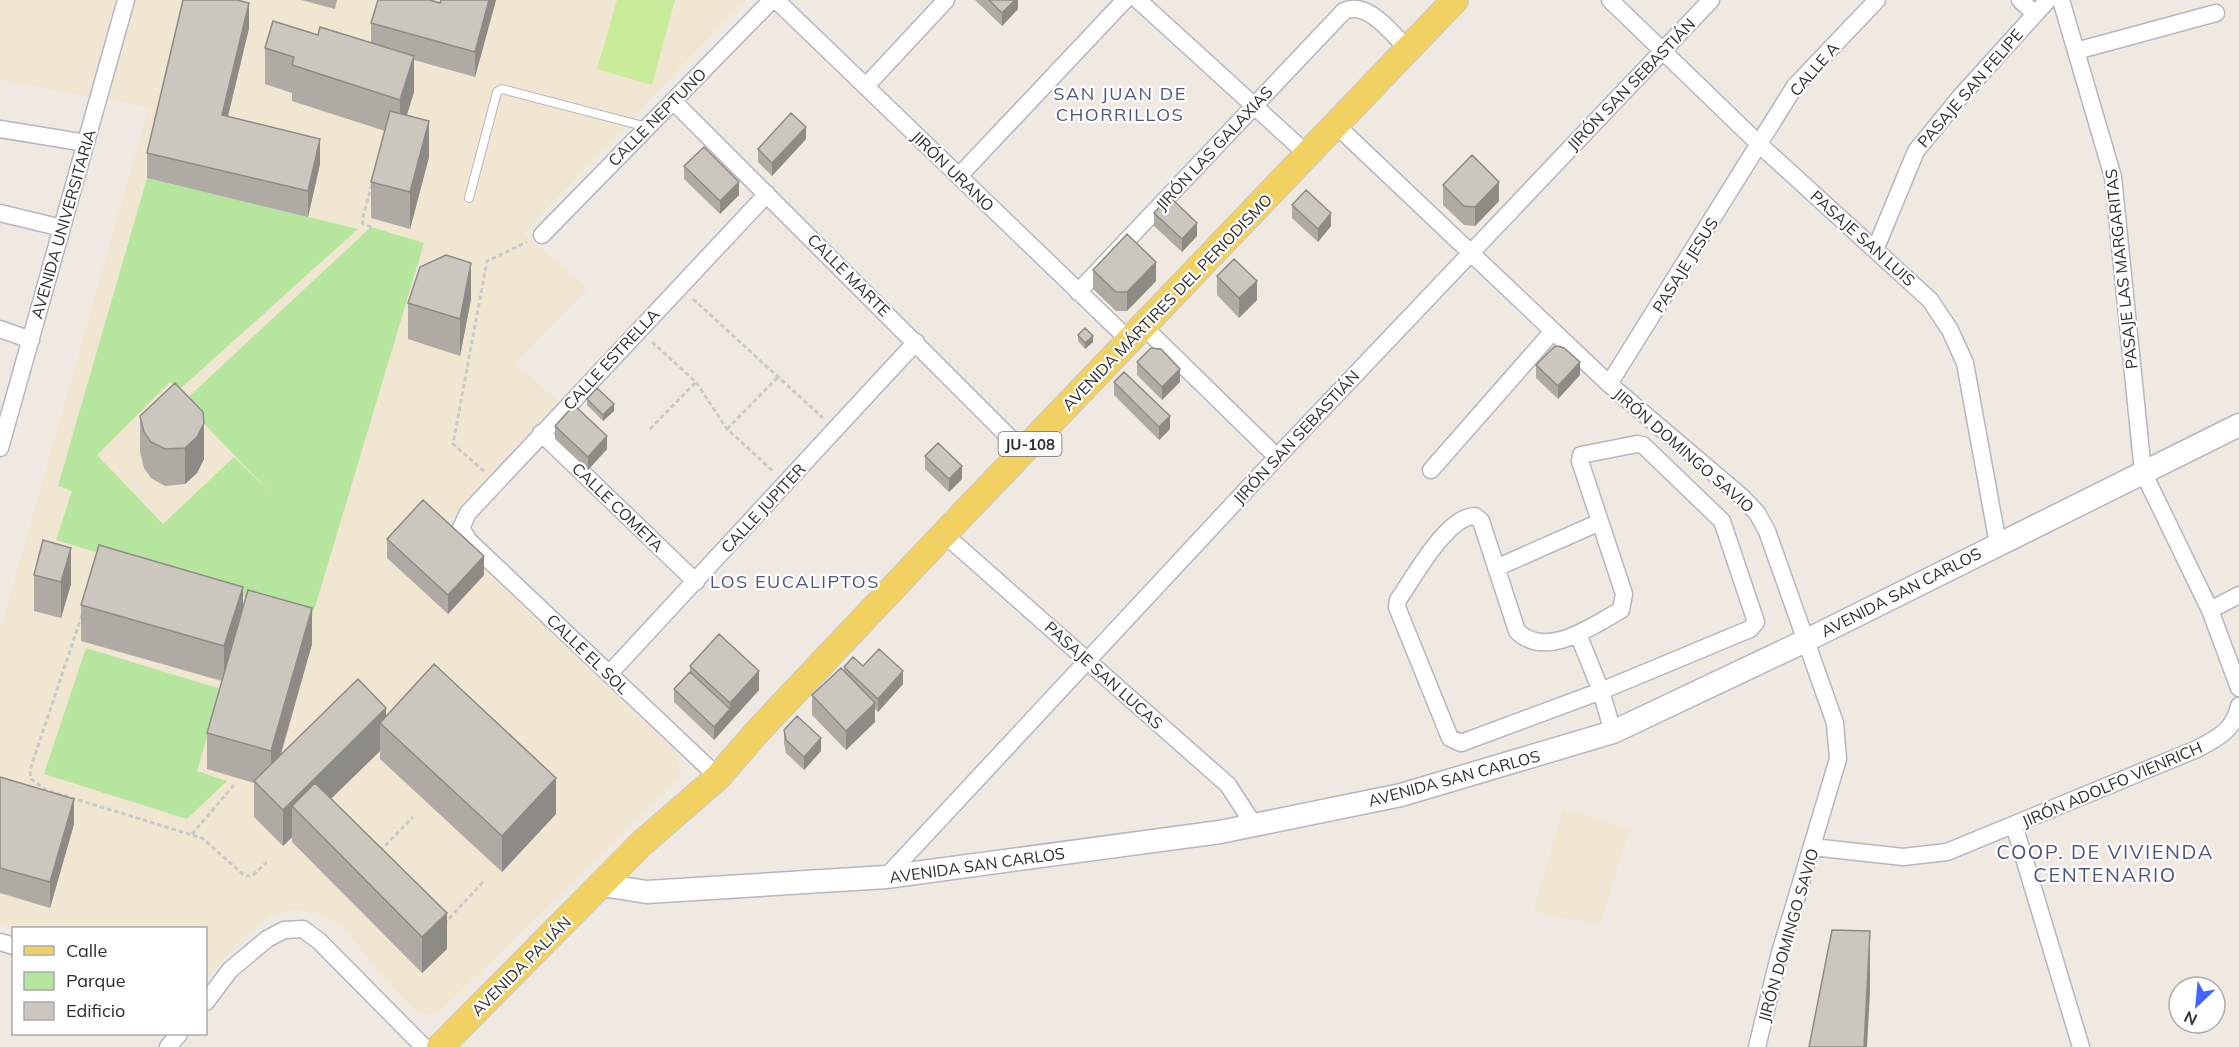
<svg xmlns="http://www.w3.org/2000/svg" width="2239" height="1047" font-family="Mulish,sans-serif">
<style>
.education{fill:#f0e6d1}
.green{fill:#b6e59e}
.pitch{fill:#c9ec9a}
.lines{fill:none;stroke-linecap:round;stroke-linejoin:round}
.lane-casing{stroke:#b4b7c1;stroke-width:10}
.street-casing{stroke:#b4b7c1;stroke-width:19}
.secondary-casing{stroke:#b4b7c1;stroke-width:25}
.primary-casing{stroke:#c9c9c9;stroke-width:28}
.path{stroke:#c9c9c9;stroke-width:3;stroke-dasharray:4.5 3;stroke-linecap:butt}
.lane{stroke:#fff;stroke-width:8}
.street{stroke:#fff;stroke-width:16}
.secondary{stroke:#fff;stroke-width:22}
.primary{stroke:#f2d163;stroke-width:26}
.wall{fill:#afaba4}
.shaded-wall{fill:#8e8b86}
.building{fill:#cbc7bf;stroke:#8e8b86;stroke-width:1.5}
.labels{text-anchor:middle;dominant-baseline:central;stroke-width:4.5;stroke-linejoin:round;paint-order:stroke}
.shield{fill:#fff;stroke:#6d6d6d;stroke-width:1.5}
.shield-label{font-size:15px;font-weight:bold;fill:#2e2e2e}
.street-label{font-size:16px;fill:#2e2e2e;stroke:#fff}
.neighbourhood-label{font-size:18px;letter-spacing:1.5px;fill:#4d5680;stroke:#fff}
.quarter-label{font-size:20px;letter-spacing:1.5px;fill:#4d5680;stroke:#fff}
</style>
<rect width="100%" height="100%" fill="#efe9e1"/>
<path class="education" d="M0 0H744L523 234 588 288 515 363 559 402 442 526 668 737 677 754 680 777 436 1015 421 1013 400 996 342 926 317 913 295 909 268 917 236 945 206 980V928H17L0 924V631L149 107 0 80Z
M1563 809 1630 828 1600 925 1533 912Z"/>
<path class="green" d="M147 178 358 229 180 389 170 382 97 455 163 524 234 457 269 491 183 402 371 227 424 243 312 617 56 540 72 491 58 486Z
M86 648 221 689 197 771 227 781 187 819 44 774Z"/>
<path class="pitch" d="M617 0H675L652 85 597 69Z"/>
<g class="lines">
<defs>
<path id="lane" d="M469 198 497 92 502 89 647 127"/>
<path id="street" d="M776 0 1130 341
M1138 0 1308 155
M1610 0 1760 145 1930 300 1950 330 1965 363 1998 544
M2020 0 2035 14
M2061 0 2113 177 2143 472 2210 610 2239 688
M2076 51 2216 13
M866 86 946 0
M673 101 1023 451
M1336 125 1609 384 1742 497 1757 513 1767 531 1835 723 1838 759 1779 956 1757 1047
M0 129 86 143
M959 176 1125 0
M0 213 62 228
M542 235 772 0
M1875 250 1916 151 1961 96 2048 0
M1078 292 1344 11C1368 0 1392 34 1408 49
M1144 327 1277 457
M0 329 31 340
M1609 384 1795 86 1877 0
M541 433 696 582
M1637 444 1643 445 1722 521 1756 622 1750 629 1601 691 1461 743 1450 738 1397 607 1398 600C1414 577 1447 516 1475 516L1481 521 1517 631C1546 660 1592 626 1621 610L1624 594 1580 461 1581 455Z
M0 448 126 0
M1431 470 1553 331
M944 534 1228 785 1254 825
M1496 568 1600 522
M2210 610 2239 595
M1578 634 1601 691 1613 732
M609 674 916 342
M718 777 469 541 461 528 468 513 767 194
M2014 825 2081 1047
M1812 847 1903 857 1947 852 2197 749C2218 738 2234 730 2239 706
M886 877 1277 457 1711 0
M0 942 14 946
M206 1002 230 970 267 939 284 930 303 929 319 941 424 1047
M168 1047 179 1034"/>
<path id="secondary" d="M602 885 647 892 886 877 1220 832 1401 795 1613 732 1805 641 2239 425"/>
<path id="primary" d="M440 1047 641 844 718 777 758 731 944 534 1455 0"/>
</defs>
<use href="#lane" class="lane-casing"/>
<use href="#street" class="street-casing"/>
<use href="#secondary" class="secondary-casing"/>
<use href="#primary" class="primary-casing"/>
<path class="path" d="M371 227 363 224 362 220 372 184
M693 299 823 418
M652 342 696 382 727 429 774 472
M650 429 696 382
M727 429 778 377
M484 471 453 444 487 261 527 242
M82 615 30 770 31 779 46 790 202 838 245 876H252L267 862
M192 834 234 785
M380 851 413 817
M444 924 483 882"/>
<use href="#lane" class="lane"/>
<use href="#street" class="street"/>
<use href="#secondary" class="secondary"/>
<use href="#primary" class="primary"/>
</g>
<path class="wall" d="M301 0H337L335 9Z
M496 0 475 77 414 60V92L407 115 429 157 410 229 371 218V182L385 131 292 101V93L265 84V48L318 35 371 43V23L440 3Z
M975 0H1018V9L1002 26Z
M249 28 228 117 320 164 308 217 147 178V153Z
M806 139 772 176 758 162V149Z
M684 166 739 195 720 214 684 179Z
M1443 185 1499 201 1475 226 1464 225 1443 205Z
M1292 205 1331 226 1318 242 1292 218Z
M1154 213 1197 236 1182 252 1154 226Z
M1093 270 1156 281 1127 311H1116L1093 289Z
M1217 276 1257 300 1239 318 1217 295Z
M471 299 460 356 408 339V303Z
M1078 335 1093 342 1085 349 1078 341Z
M1137 362 1180 382 1162 400 1137 375Z
M1536 365 1580 375 1558 399 1536 378Z
M1114 382 1170 429 1159 440 1114 395Z
M587 399 614 411 603 421 587 405Z
M140 416 204 459 197 473 185 484 165 486 151 478 144 468 140 452Z
M555 426 607 449 588 470 555 439Z
M925 456 962 479 949 492 925 469Z
M387 539 484 575 448 614 387 558Z
M34 575 71 584 61 618 34 611Z
M81 605 243 608 312 644 281 755 386 716 556 814 502 872 380 759V751L331 799 447 949 422 973 292 842V837L283 846 254 817V783L207 769V733L222 681 81 641Z
M690 666 759 690 714 740 674 702V689L690 672Z
M863 666 903 684 878 712 875 709V722L846 750 812 715V695L844 671V667Z
M784 730 821 751 804 770 786 753 784 743Z
M0 777 74 824 50 908 0 893Z"/>
<path class="shaded-wall" d="M489 0H496L475 77V52Z
M1015 0H1018V9L1002 26V13Z
M249 3V28L222 140V115Z
M414 56V92L400 136V100Z
M429 121V157L410 229V192Z
M806 127V139L772 176V163Z
M320 139V164L308 217V191Z
M739 182V195L720 214V201Z
M1499 182V201L1475 226V207Z
M1331 213V226L1318 242V229Z
M1197 223V236L1182 252V239Z
M1156 262V281L1127 311V292Z
M471 263V299L460 356V319Z
M1257 281V300L1239 318V298Z
M1093 336V342L1085 349V343Z
M1580 362V375L1558 399V386Z
M1180 369V382L1162 400V387Z
M614 404V411L603 421V415Z
M1170 416V429L1159 440V427Z
M204 423V459L197 473 185 484V448Z
M607 436V449L588 470V457Z
M962 466V479L949 492V479Z
M71 548V584L61 618V582Z
M484 556V575L448 614V595Z
M243 587V623L224 682V646Z
M312 608V644L271 787V751Z
M759 671V690L730 722V703Z
M903 671V684L878 712V699Z
M875 703V722L846 750V731Z
M386 708V729L380 723V751L308 821 292 806V837L283 846V810Z
M730 709V722L714 740V727Z
M821 738V751L804 770V757Z
M556 778V814L502 872V836Z
M74 799V824L50 908V882Z
M447 913V949L422 973V937Z
M1870 931V992L1867 1047H1864Z"/>
<path class="building" d="M183 0H237L249 3 222 115 320 139 308 191 147 153Z
M378 0H430L440 3 441 0H489L475 52 371 23Z
M989 0H1015L1002 13Z
M273 21 318 35 320 27 414 56 400 100 292 65 294 57 265 48Z
M390 111 429 121 410 192 371 182Z
M791 113 806 127 772 163 758 149Z
M704 147 739 182 720 201 684 166Z
M1472 155 1499 182 1475 207 1464 206 1443 185Z
M1306 190 1331 213 1318 229 1292 205Z
M1169 196 1197 223 1182 239 1154 213Z
M1127 234 1156 262 1127 292H1116L1093 270Z
M446 255 471 263 460 319 408 303 420 267Z
M1234 259 1257 281 1239 298 1217 276Z
M1085 328 1093 336 1085 343 1078 335Z
M1558 346 1564 348 1580 362 1558 386 1536 365 1554 347Z
M1151 348 1161 349 1180 369 1162 387 1137 362Z
M1124 372 1170 416 1159 427 1114 382Z
M175 383 203 412 204 423 197 437 185 448 165 449 151 442 144 432 140 416Z
M597 388 614 404 603 415 587 399Z
M574 405 607 436 588 457 555 426Z
M938 443 962 466 949 479 925 456Z
M423 500 484 556 448 595 387 539Z
M43 540 71 548 61 582 34 575Z
M99 545 243 587 224 646 81 605Z
M248 590 312 608 271 751 207 733Z
M719 634 759 671 730 703 690 666Z
M879 649 903 671 878 699 844 667 853 657 863 666Z
M434 664 556 778 502 836 380 723Z
M841 668 875 703 846 731 812 695Z
M690 672 730 709 714 727 674 689Z
M358 679 386 708 283 810 254 781Z
M797 716 821 738 804 757 786 740 784 730Z
M0 777 74 799 50 882 0 868Z
M315 783 447 913 422 937 292 806Z
M1832 930 1870 931 1864 1047H1809Z"/>
<g class="labels">
<rect class="shield" x="998.5" y="432" width="63" height="24" rx="4.5"/>
<g class="shield-label">
<text x="1030" y="444">JU-108</text>
</g>
<g class="street-label">
<text transform="translate(1814 69) rotate(-49)">CALLE A</text>
<text transform="translate(1631 84) rotate(-46)">JIRÓN SAN SEBASTIÁN</text>
<text transform="translate(1970 88) rotate(-49)">PASAJE SAN FELIPE</text>
<text transform="translate(657 117) rotate(-45)">CALLE NEPTUNO</text>
<text transform="translate(1214 148) rotate(-47)">JIRÓN LAS GALAXIAS</text>
<text transform="translate(953 171) rotate(44)">JIRÓN URANO</text>
<text transform="translate(63 224) rotate(-74)">AVENIDA UNIVERSITARIA</text>
<text transform="translate(1863 238) rotate(42)">PASAJE SAN LUIS</text>
<text transform="translate(1685 265) rotate(-58)">PASAJE JESUS</text>
<text transform="translate(2121 269) rotate(-96)">PASAJE LAS MARGARITAS</text>
<text transform="translate(849 275) rotate(45)">CALLE MARTE</text>
<text transform="translate(1167 302) rotate(-46)">AVENIDA MÁRTIRES DEL PERIODISMO</text>
<text transform="translate(611 359) rotate(-47)">CALLE ESTRELLA</text>
<text transform="translate(1296 437) rotate(-47)">JIRÓN SAN SEBASTIÁN</text>
<text transform="translate(1684 450) rotate(41)">JIRÓN DOMINGO SAVIO</text>
<text transform="translate(618 507) rotate(44)">CALLE COMETA</text>
<text transform="translate(763 508) rotate(-47)">CALLE JUPITER</text>
<text transform="translate(1901 592) rotate(-27)">AVENIDA SAN CARLOS</text>
<text transform="translate(588 654) rotate(44)">CALLE EL SOL</text>
<text transform="translate(1104 675) rotate(42)">PASAJE SAN LUCAS</text>
<text transform="translate(1454 778) rotate(-15)">AVENIDA SAN CARLOS</text>
<text transform="translate(2112 784) rotate(-23)">JIRÓN ADOLFO VIENRICH</text>
<text transform="translate(977 865) rotate(-8)">AVENIDA SAN CARLOS</text>
<text transform="translate(1788 935) rotate(-74)">JIRÓN DOMINGO SAVIO</text>
<text transform="translate(521 966) rotate(-45)">AVENIDA PALIÁN</text>
</g>
<g class="neighbourhood-label">
<text x="1120" y="93">SAN JUAN DE<tspan x="1120" dy="21">CHORRILLOS</tspan></text>
<text x="795" y="581">LOS EUCALIPTOS</text>
</g>
<g class="quarter-label">
<text x="2105" y="851">COOP. DE VIVIENDA<tspan x="2105" dy="23">CENTENARIO</tspan></text>
</g>
</g>
<rect x="12" y="927" width="195" height="108" fill="#ffffff" stroke="#ababab" stroke-width="1.5"/>
<rect x="24" y="946" width="30" height="9" fill="#f2d163" stroke="#ababab" stroke-width="1.5"/>
<text x="66" y="957" font-size="18" fill="#2e2e2e">Calle</text>
<rect x="24" y="972" width="30" height="18" fill="#b6e59e" stroke="#ababab" stroke-width="1.5"/>
<text x="66" y="987" font-size="18" fill="#2e2e2e">Parque</text>
<rect x="24" y="1002" width="30" height="18" fill="#cbc7bf" stroke="#ababab" stroke-width="1.5"/>
<text x="66" y="1017" font-size="18" fill="#2e2e2e">Edificio</text>
<g transform="translate(2197 1005) rotate(206)"><circle r="28" fill="#ffffff" stroke="#ababab" stroke-width="1.5"/>
<path d="M0-4.5L10 22L0 15L-10 22Z" fill="#4264fb"/>
<text y="-9" font-size="16" font-weight="bold" text-anchor="middle" fill="#2e2e2e">N</text>
</g>
</svg>
